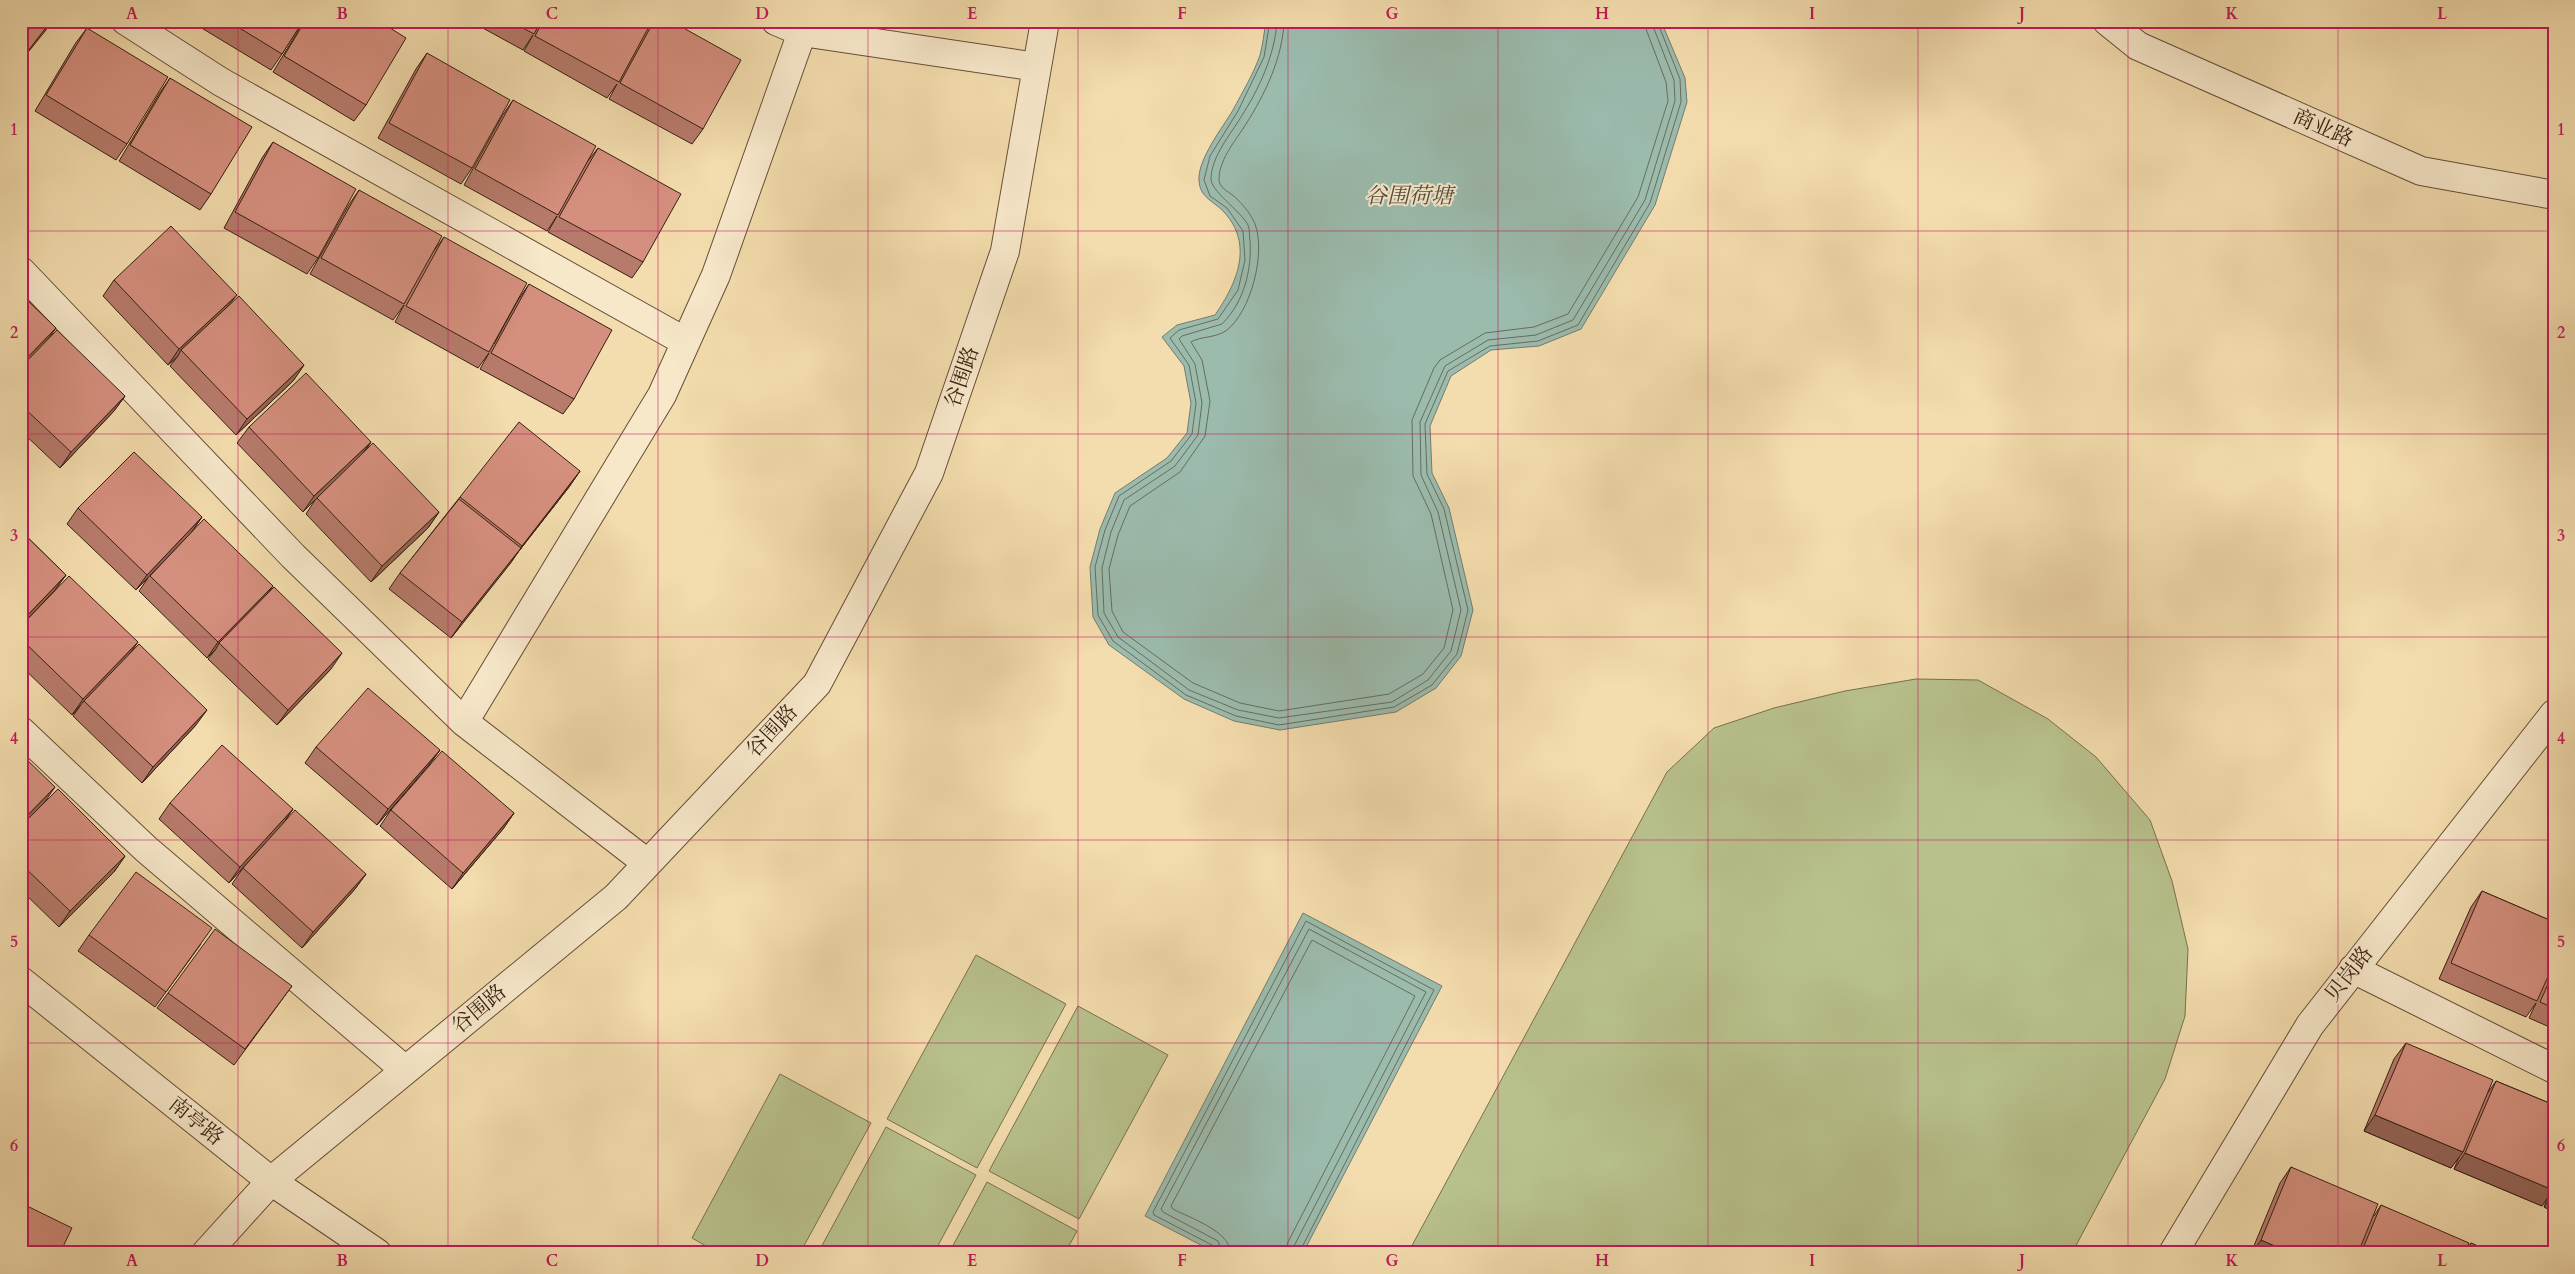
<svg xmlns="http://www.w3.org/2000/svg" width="2575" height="1274" font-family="Cardo,'Noto Serif SC',serif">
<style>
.green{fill:#b8c18c;stroke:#78704e}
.water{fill:#9bbbad;stroke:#737c6e}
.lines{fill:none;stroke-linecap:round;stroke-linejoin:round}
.shore{stroke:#696c5e;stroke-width:1}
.street-casing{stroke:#664e37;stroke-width:30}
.street{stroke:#f7e8ca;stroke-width:28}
.wall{fill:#b77b6c;stroke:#371e10}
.shaded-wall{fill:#956458;stroke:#371e10}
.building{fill:#d58f7e;stroke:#371e10}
.grid{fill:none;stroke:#c2185b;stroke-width:1;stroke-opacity:0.55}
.labels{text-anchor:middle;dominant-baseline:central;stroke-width:4;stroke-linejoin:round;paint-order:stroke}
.street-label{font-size:21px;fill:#371e10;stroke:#f7e8ca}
.water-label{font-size:22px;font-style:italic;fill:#554d3f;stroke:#f7e8ca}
.neatline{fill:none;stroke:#c2185b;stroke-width:2}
.grid-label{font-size:16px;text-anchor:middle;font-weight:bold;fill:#c2185b}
</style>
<rect width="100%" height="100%" fill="#f3dcad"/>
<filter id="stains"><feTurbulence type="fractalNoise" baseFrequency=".004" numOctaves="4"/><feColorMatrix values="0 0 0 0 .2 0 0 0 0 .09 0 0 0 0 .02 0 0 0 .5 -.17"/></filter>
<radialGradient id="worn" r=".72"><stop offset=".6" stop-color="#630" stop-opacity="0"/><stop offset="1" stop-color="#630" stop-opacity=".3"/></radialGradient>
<path class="green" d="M1916 679 1978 680 2048 719 2096 757 2150 820 2172 881 2188 949 2185 1016 2165 1079 2072 1253H1408L1667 772 1714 728 1774 708 1845 691Z
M976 955 1066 1004 977 1168 887 1119Z
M1078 1006 1168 1055 1079 1219 989 1171Z
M780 1074 871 1123 800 1253H718L692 1238Z
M886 1127 976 1175 934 1253H818Z
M987 1182 1077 1231 1065 1253H949Z"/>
<path class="water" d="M1266 21H1661L1685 78 1687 102 1655 205 1581 329 1539 346 1491 350 1451 376 1430 426 1432 473 1449 508 1473 610 1461 656 1436 688 1396 712 1280 730 1234 721 1184 699 1109 645 1093 617 1090 567 1100 529 1115 493 1167 458 1187 433 1191 403 1184 366 1162 337 1177 325 1215 315C1237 283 1254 245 1224 212 1214 201 1200 198 1199 181 1197 160 1223 127 1233 110 1242 93 1254 73 1260 55 1263 45 1264 32 1266 21Z
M1303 913 1442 986 1303 1253H1216L1145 1216Z"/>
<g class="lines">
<path class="shore" d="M1270 21 1264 57 1238 111 1210 156 1204 180 1210 196 1227 208 1243 231 1245 260 1238 290 1218 319 1179 330 1170 338 1189 365 1196 403 1192 434 1171 461 1119 496 1105 530 1095 567 1098 615 1113 641 1186 695 1236 716 1279 725 1394 707 1432 685 1457 654 1468 610 1444 509 1427 474 1425 424 1448 371 1490 346 1538 341 1578 325 1650 203 1681 102 1680 79 1657 21
M1277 21C1275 55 1259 89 1241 117 1230 135 1212 156 1211 178 1210 191 1240 210 1248 225 1250 230 1249 235 1250 240 1252 270 1244 302 1222 324L1182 336 1179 339 1195 364 1202 403 1198 435 1175 466 1124 500 1111 532 1102 568 1104 613 1118 637 1189 690 1238 710 1279 718 1392 702 1428 680 1451 651 1461 610 1438 512 1421 475 1420 422 1445 366 1488 340 1536 335 1573 320 1645 200 1675 101 1674 80 1651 21
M1284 21C1283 57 1265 94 1246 124 1236 140 1220 158 1219 178 1218 189 1231 192 1238 200 1244 206 1252 216 1255 224 1266 253 1251 311 1227 330 1217 338 1201 336 1191 342L1202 360 1210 401 1205 436 1180 472 1130 506 1118 535 1109 569 1112 611 1123 632 1193 683 1240 703 1279 711 1389 694 1423 674 1444 648 1453 610 1431 514 1413 476 1412 420 1434 368 1440 360 1485 333 1534 327 1568 314 1638 197 1668 101 1666 82 1643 21
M1217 1253 1214 1246 1154 1215 1153 1212 1306 921 1434 990 1299 1253
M1223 1253 1218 1241 1163 1212 1161 1209 1309 929 1426 992 1294 1246 1293 1253
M1231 1253C1230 1231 1190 1218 1173 1209L1171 1206 1312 940 1415 996 1288 1242 1285 1253"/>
<defs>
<path id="street" d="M126 21 221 82 686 342
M776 21 802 32 1037 67
M2107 21 2138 46 2421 171 2554 195
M21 271 293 556 464 722 647 863
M464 722 662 395 716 275 802 32
M21 731 146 849 405 1070
M2353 969 2554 1069
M21 981 271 1181 377 1253
M206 1253 271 1181 616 897 817 684 929 473 1005 251 1045 21
M2173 1253 2310 1025 2554 714"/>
</defs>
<use href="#street" class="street-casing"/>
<use href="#street" class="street"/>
</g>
<path class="wall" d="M190 21H303L282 54 271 70Z
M304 21H379L366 105 354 121 273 72Z
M470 21H652L648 28 653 21H671L703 129 692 144 609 99 617 84 607 98 524 51 533 35 523 50Z
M87 28 127 144 116 160 35 111 75 44Z
M427 53 472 168 461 184 378 138 416 69Z
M170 78 211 194 200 210 119 161 159 94Z
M513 100 587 162 598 148 643 262 632 278 548 232 557 216 547 231 464 185 502 116Z
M273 142 318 258 307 274 224 228 262 158Z
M359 190 433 252 444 237 494 344 518 300 529 284 574 399 563 414 480 369 489 353 478 368 395 322 404 305 393 320 310 274 348 206Z
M114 280 229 305 304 365 293 381 236 435 170 366 178 356 168 365 103 296Z
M21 294 56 328 46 341 125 396 114 411 60 468 21 431Z
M249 427 371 442 364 453 439 512 428 528 371 582 306 514 315 500 303 512 237 443Z
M580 471 569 487 451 638 389 589 400 573 460 497Z
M78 508 202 517 191 533 266 596 331 669 277 725 208 659 216 649 207 658 139 591 148 578 136 590 67 524Z
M21 531 66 575 55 590 131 653 196 725 142 783 73 716 80 706 72 715 21 666Z
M316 747 440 750 429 765 377 825 305 763Z
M21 754 44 803 125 856 114 872 59 927 21 890Z
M170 803 293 809 282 825 229 883 159 819Z
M391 810 514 813 503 829 452 889 380 826Z
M243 868 366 874 355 889 302 948 232 884Z
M2482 891 2554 922V1029L2529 1018 2536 1003 2526 1017 2439 979 2471 907Z
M89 935 201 944 155 1007 78 951Z
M292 986 234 1065 157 1008 168 993Z
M2406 1043 2487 1094 2496 1081 2554 1105V1212L2544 1207 2548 1196 2542 1206 2454 1169 2459 1157 2451 1168 2364 1131 2394 1059Z
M2291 1167 2374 1216 2381 1205 2465 1251 2471 1243 2493 1253H2251L2280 1183Z"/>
<path class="shaded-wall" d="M51 21 46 30 21 61V60Z
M237 295 225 310 181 350 178 356 168 365 179 349Z
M56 328 45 344 21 368V364Z
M304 365 293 381 236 435 247 419Z
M125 396 114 411 60 468 71 452Z
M371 442 360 457 317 498 303 512 314 496Z
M580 471 569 487 511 561 522 546Z
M439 512 428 528 371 582 382 566Z
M202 517 191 533 136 590 147 575Z
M521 548 510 564 451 638 462 622Z
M66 575 55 590 21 626V622Z
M273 586 262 601 219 643 216 649 207 658 218 642Z
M138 642 127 658 84 701 80 706 72 715 83 699Z
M342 653 331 669 277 725 288 710Z
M207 710 196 725 142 783 153 767Z
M440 750 429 765 377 825 388 809Z
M55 787 44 803 21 826V822Z
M293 809 282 825 229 883 240 867Z
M514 813 503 829 452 889 463 873Z
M125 856 114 872 59 927 70 911Z
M366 874 355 889 302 948 313 932Z
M2375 1115 2463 1152 2451 1168 2364 1131Z
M2465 1153 2553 1190 2542 1206 2454 1169Z
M2554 1193V1212L2544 1207Z
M2261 1240 2291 1253H2252Z"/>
<path class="building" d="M21 21H51L21 60Z
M228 21H303L282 54Z
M305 21H379L406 38 366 105 284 56Z
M510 21H541L534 34Z
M543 21H652L619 82 535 36Z
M654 21H671L741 60 703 129 620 83Z
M87 28 168 77 127 144 46 95Z
M427 53 510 100 472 168 389 123Z
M170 78 252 127 211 194 130 145Z
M513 100 596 146 558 215 475 169Z
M273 142 356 189 318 258 235 212Z
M598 148 681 194 643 262 559 217Z
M359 190 442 236 404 304 321 258Z
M171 226 237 295 179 349 114 280Z
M444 237 527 283 489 352 406 306Z
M529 284 612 330 574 399 491 353Z
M21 294 56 328 21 364Z
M239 296 304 365 247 419 181 350Z
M57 330 125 396 71 452 21 405V367Z
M306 373 371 442 314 496 249 427Z
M519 422 580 471 522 546 460 497Z
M373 443 439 512 382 566 317 498Z
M134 452 202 517 147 575 78 508Z
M459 499 521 548 462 622 400 573Z
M204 519 273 586 218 642 150 576Z
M21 531 66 575 21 622Z
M69 576 138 642 83 699 21 639V626Z
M274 587 342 653 288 710 219 643Z
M139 644 207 710 153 767 84 701Z
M368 688 440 750 388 809 316 747Z
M222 745 293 809 240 867 170 803Z
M442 751 514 813 463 873 391 810Z
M21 754 55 787 21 822Z
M58 789 125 856 70 911 21 864V826Z
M295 810 366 874 313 932 243 868Z
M136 872 212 928 166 992 89 935Z
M2482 891 2554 922V963L2537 1001 2451 963Z
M215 929 292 986 245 1049 168 993Z
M2554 971V1008L2540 1002Z
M2406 1043 2493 1080 2463 1152 2375 1115Z
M2496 1081 2554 1105V1187L2553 1190 2465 1153Z
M2291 1167 2378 1204 2358 1253H2291L2261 1240Z
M21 1203 72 1228 60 1253H21Z
M2381 1205 2469 1243 2464 1253H2361Z
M2471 1243 2493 1253H2467Z"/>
<path class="grid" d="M238 21V1253M448 21V1253M658 21V1253M868 21V1253M1078 21V1253M1288 21V1253M1498 21V1253M1708 21V1253M1918 21V1253M2128 21V1253M2338 21V1253M21 231H2554M21 434H2554M21 637H2554M21 840H2554M21 1043H2554"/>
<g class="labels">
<g class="street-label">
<text transform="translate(2323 128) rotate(24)">商业路</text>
<text transform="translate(962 377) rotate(-71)">谷围路</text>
<text transform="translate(772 731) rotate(-47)">谷围路</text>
<text transform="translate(2349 974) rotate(-52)">贝岗路</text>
<text transform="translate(479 1009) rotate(-40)">谷围路</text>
<text transform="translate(196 1121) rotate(39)">南亭路</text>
</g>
<g class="water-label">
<text x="1409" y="196">谷围荷塘</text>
</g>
</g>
<rect width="2575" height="1274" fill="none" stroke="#f3dcad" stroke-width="55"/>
<rect x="28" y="28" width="2520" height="1218" class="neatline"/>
<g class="grid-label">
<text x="132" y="19">A</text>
<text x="342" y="19">B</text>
<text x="552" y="19">C</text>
<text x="762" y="19">D</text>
<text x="972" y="19">E</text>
<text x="1182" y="19">F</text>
<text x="1392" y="19">G</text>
<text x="1602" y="19">H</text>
<text x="1812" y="19">I</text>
<text x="2022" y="19">J</text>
<text x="2232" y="19">K</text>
<text x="2442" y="19">L</text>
<text x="14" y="135">1</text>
<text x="2561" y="135">1</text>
<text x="14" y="338">2</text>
<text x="2561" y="338">2</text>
<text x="14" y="541">3</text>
<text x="2561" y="541">3</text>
<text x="14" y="744">4</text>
<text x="2561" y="744">4</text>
<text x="14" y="947">5</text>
<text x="2561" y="947">5</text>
<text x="14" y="1151">6</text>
<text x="2561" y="1151">6</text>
<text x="132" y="1266">A</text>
<text x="342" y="1266">B</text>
<text x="552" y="1266">C</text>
<text x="762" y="1266">D</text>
<text x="972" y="1266">E</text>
<text x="1182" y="1266">F</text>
<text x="1392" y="1266">G</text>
<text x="1602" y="1266">H</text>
<text x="1812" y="1266">I</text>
<text x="2022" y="1266">J</text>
<text x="2232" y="1266">K</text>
<text x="2442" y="1266">L</text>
</g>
<rect width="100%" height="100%" filter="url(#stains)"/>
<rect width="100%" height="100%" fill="url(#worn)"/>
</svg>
